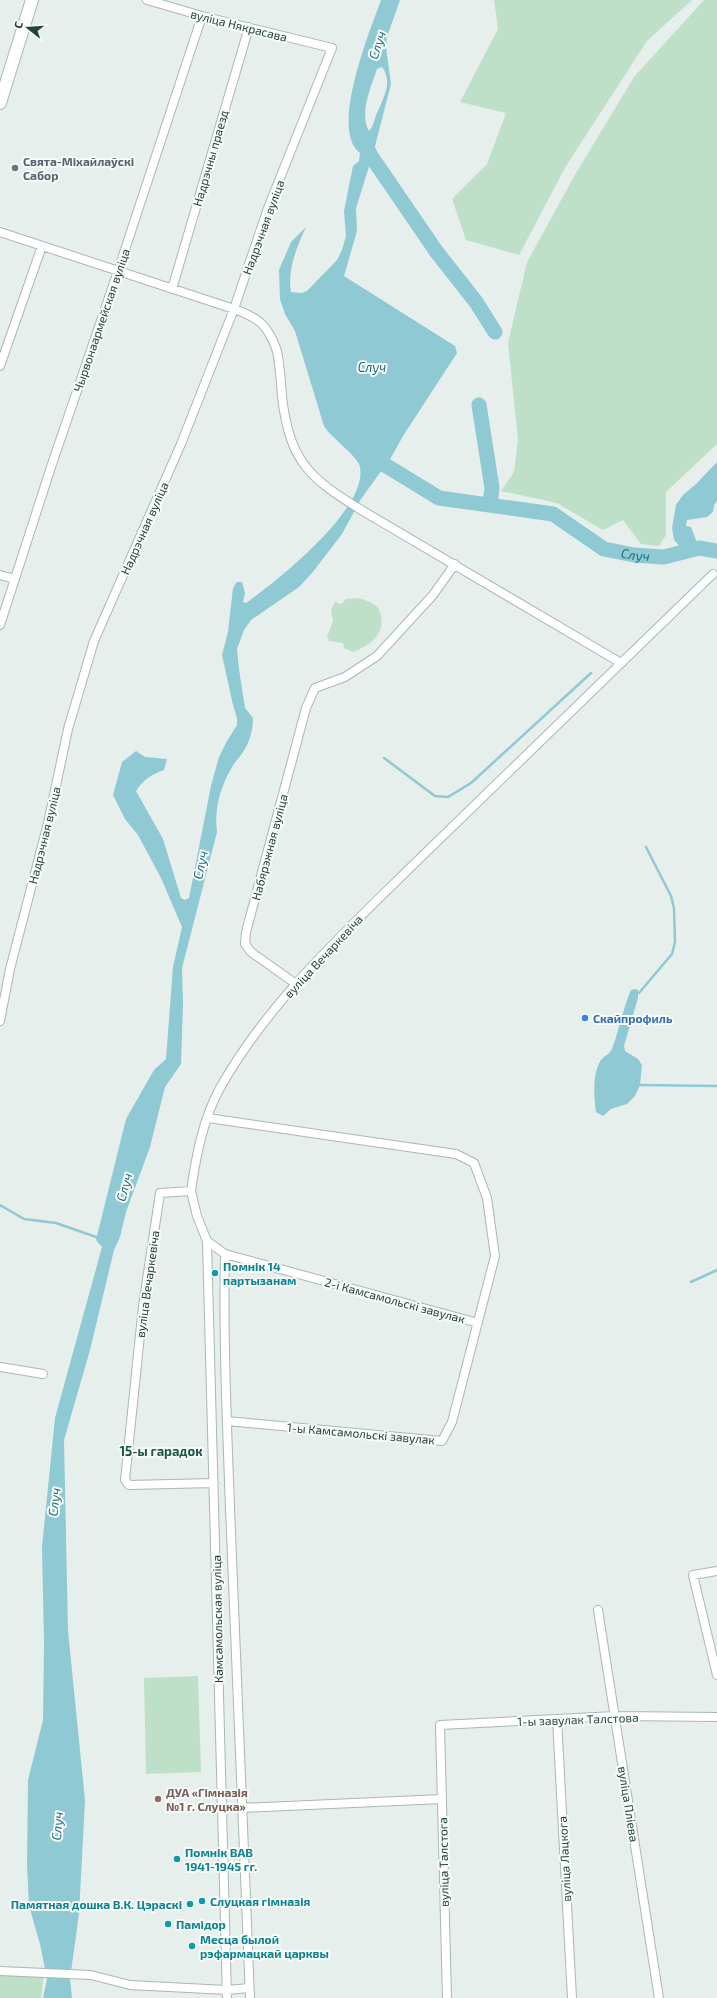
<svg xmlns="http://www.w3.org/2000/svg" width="717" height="1998" font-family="'Exo 2',sans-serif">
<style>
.green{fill:#bfe0c8}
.water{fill:#8ec9d4;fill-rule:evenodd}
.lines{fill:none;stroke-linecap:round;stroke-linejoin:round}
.stream{stroke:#8ec9d4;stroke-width:2.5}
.river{stroke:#8ec9d4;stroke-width:15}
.street-casing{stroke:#a8b8b2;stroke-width:10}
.secondary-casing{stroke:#a4bbb3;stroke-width:14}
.street{stroke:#fff;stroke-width:8}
.secondary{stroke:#fff;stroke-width:12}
.worship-dot{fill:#6b7280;stroke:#f7fbf9;stroke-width:1.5}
.shop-dot{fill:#3f7fe0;stroke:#f7fbf9;stroke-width:1.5}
.culture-dot{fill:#0f9aa8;stroke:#f7fbf9;stroke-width:1.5}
.education-dot{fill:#8d6e63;stroke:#f7fbf9;stroke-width:1.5}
.labels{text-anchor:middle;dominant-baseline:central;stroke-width:4;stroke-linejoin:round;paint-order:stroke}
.street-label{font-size:12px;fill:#24423a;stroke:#f7fbf9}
.worship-label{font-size:12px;font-weight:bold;fill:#5b616d;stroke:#f7fbf9;text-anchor:start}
.shop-label{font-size:12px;font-weight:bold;fill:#366cbe;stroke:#f7fbf9;text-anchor:start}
.culture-label{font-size:12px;font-weight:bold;fill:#0d838f;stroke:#f7fbf9;text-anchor:start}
.education-label{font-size:12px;font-weight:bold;fill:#785e54;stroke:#f7fbf9;text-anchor:start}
.water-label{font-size:13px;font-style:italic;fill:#1c6f80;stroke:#f7fbf9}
.neighbourhood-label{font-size:13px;font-weight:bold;fill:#1f5548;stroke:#f7fbf9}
</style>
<rect width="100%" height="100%" fill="#e6efeb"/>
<path class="green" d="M494 0H692L647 41 566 166 519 255 466 240 452 199 487 164 506 113 460 102 498 29Z
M704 0H717V444L666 492V535L659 546 641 544 623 520 603 530 557 503 501 491 514 472 518 440 508 343 527 262 576 173 634 77Z
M359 598C365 600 373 602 378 608 380 610 380 613 381 616 385 635 369 646 353 652L344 648 343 643 329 641 327 637 333 621 331 610 335 602 341 604 346 599Z
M198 1676 201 1772 146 1774 144 1678Z
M0 1973 44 1975 41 1998H0Z"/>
<path class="water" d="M381 0H400L387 37 386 47 391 84 373 154 356 208 357 231 344 276 455 346 457 353 403 436 392 456 361 499 342 534 312 573 299 587 251 620 244 630 237 649 239 669 245 708 253 718C253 731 249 744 241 755 238 759 234 763 232 767 220 788 214 809 217 832L182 968 183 1003 181 1064 165 1087 150 1147 126 1212 120 1237 114 1250 90 1350 64 1440 68 1631 85 1800 79 1914 70 1979 72 1998H43L47 1979 40 1944 29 1906 27 1864 28 1780 43 1720 44 1644 42 1547 55 1418 102 1247 96 1240 126 1119 154 1070 166 1059 173 967 182 927 161 878 138 835 125 819 113 795 122 762 136 751 145 757 167 759 164 770C152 774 143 780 136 791L163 839 181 898 185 900 189 898 211 786 219 757 227 741 237 725V718L233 705 222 655 228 632 233 588 237 582H242L245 593 243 602 246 603C277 581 368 509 360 467 358 456 332 439 324 426L295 331 285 314 280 299 279 270 291 242 306 227C297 247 287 269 291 292L301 293 307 291 337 260 342 250 346 236 344 211 353 166 359 161 360 153C329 130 370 31 381 0ZM382 67C393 82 384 96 378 111 374 118 375 124 369 131 359 113 371 87 377 69Z
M717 462V501L714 505 713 512 707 517 687 520 686 526 691 527 699 548 685 552 674 540 672 528 676 505 683 495 696 484Z
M635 989 638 990V998L624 1046 625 1051 638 1059 642 1065 640 1085 635 1096 627 1104 611 1109 603 1116 596 1112C594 1097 592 1073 601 1060 604 1056 609 1055 612 1049 619 1030 623 1009 631 990Z"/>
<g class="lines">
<path class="stream" d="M384 758 435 796 448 797 471 783 591 673
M639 993 672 954 675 942 674 908 671 896 646 847
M640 1085 717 1086
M0 1205 24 1219 56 1223 99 1238
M691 1282 717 1270"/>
<g class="river">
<path d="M364 142 371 156 436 251 476 302 495 332"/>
<path d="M479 405 492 488 490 504"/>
<path id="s1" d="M377 447 385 465 439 498 553 514 604 549 634 555 664 557 699 548 717 551"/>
</g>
<defs>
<path id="street" d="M0 232 234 309C259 318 268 325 277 351 280 366 281 382 282 397 290 462 309 478 363 511L621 663
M172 289 249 27
M0 366 42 246
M0 575 15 579
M0 625 52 464 118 271 202 16
M296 984 251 952 245 944 246 932 306 708 315 688 345 677 377 656 433 595 455 564
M0 1021 10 969 48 823 68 729 94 641 181 444 234 309 268 208 332 48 202 16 147 0
M208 1118 456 1154 474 1163 487 1198 495 1256 452 1422 442 1441 227 1421
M191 1191 197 1216 207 1241 227 1998
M207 1241 225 1254 478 1323
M225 1254C223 1339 227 1423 230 1508 236 1672 244 1835 250 1998
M0 1367 43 1374
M214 1483 129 1485 125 1480 143 1306 160 1193 191 1191C196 1156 203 1119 220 1088 269 1001 344 933 414 864 513 767 613 671 713 574
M717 1571 693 1575 717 1675
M598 1610 659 1998
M557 1719 572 1998
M241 1808 442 1799
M0 1971 91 1975 130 1985 227 1990 249 1988
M447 1998 440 1725 615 1716 717 1717"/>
<path id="secondary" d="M0 103 32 0"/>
</defs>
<use href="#street" class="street-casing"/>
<use href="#secondary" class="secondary-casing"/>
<use href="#street" class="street"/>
<use href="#secondary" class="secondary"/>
</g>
<circle class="worship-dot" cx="15" cy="168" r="4"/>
<circle class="shop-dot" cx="585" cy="1018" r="4"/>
<g class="culture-dot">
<circle cx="215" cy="1273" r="4"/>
<circle cx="177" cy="1859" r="4"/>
<circle cx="202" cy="1901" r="4"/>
<circle cx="190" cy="1904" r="4"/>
<circle cx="168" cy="1924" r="4"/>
<circle cx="192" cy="1946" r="4"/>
</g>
<circle class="education-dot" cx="158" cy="1799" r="4"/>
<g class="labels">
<g class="street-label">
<text transform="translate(239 25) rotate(14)">вуліца Някрасава</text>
<text transform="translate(210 158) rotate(-74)">Надрэчны праезд</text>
<text transform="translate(263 227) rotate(-70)">Надрэчная вуліца</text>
<text transform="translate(101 320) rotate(-71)">Чырвонаармейская вуліца</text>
<text transform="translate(144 528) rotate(-66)">Надрэчная вуліца</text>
<text transform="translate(44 835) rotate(-76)">Надрэчная вуліца</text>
<text transform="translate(269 847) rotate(-75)">Набярэжная вуліца</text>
<text transform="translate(323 956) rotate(-47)">вуліца Вечаркевіча</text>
<text transform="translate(147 1284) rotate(-82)">вуліца Вечаркевіча</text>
<text transform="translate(395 1300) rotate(15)">2-і Камсамольскі завулак</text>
<text transform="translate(361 1433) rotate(5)">1-ы Камсамольскі завулак</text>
<text transform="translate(217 1619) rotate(-91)">Камсамольская вуліца</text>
<text transform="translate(578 1719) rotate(-2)">1-ы завулак Талстова</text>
<text transform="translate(629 1804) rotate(81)">вуліца Пліева</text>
<text transform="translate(564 1859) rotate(-93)">вуліца Лацкога</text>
<text transform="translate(443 1862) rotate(-91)">вуліца Талстога</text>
</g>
<g class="worship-label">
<text x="23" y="161">Свята-Міхайлаўскі<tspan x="23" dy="14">Сабор</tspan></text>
</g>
<g class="shop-label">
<text x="593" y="1018">Скайпрофиль</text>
</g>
<g class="culture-label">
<text x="223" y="1266">Помнік 14<tspan x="223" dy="14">партызанам</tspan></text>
<text x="185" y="1852">Помнік ВАВ<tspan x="185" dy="14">1941-1945 гг.</tspan></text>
<text x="210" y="1901">Слуцкая гімназія</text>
<text x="182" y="1904" text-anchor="end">Памятная дошка В.К. Цэраскі</text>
<text x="176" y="1924">Памідор</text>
<text x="200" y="1939">Месца былой<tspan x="200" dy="14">рэфармацкай царквы</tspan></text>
</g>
<g class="education-label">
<text x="166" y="1792">ДУА «Гімназія<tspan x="166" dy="14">№1 г. Слуцка»</tspan></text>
</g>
<g class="water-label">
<text transform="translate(377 45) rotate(-72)">Случ</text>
<text x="372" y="367">Случ</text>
<text stroke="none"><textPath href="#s1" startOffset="292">Случ</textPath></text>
<text transform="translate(200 865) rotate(-78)">Случ</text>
<text transform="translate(124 1187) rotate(-75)">Случ</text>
<text transform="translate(54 1502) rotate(-83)">Случ</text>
<text transform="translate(57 1826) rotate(-85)">Случ</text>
</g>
<g class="neighbourhood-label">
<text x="161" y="1451">15-ы гарадок</text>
</g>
</g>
<g transform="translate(28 28) rotate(287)" stroke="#f7fbf9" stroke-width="3" paint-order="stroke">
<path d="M0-3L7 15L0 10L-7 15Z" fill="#24423a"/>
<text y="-6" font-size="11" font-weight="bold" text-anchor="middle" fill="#24423a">С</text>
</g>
</svg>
